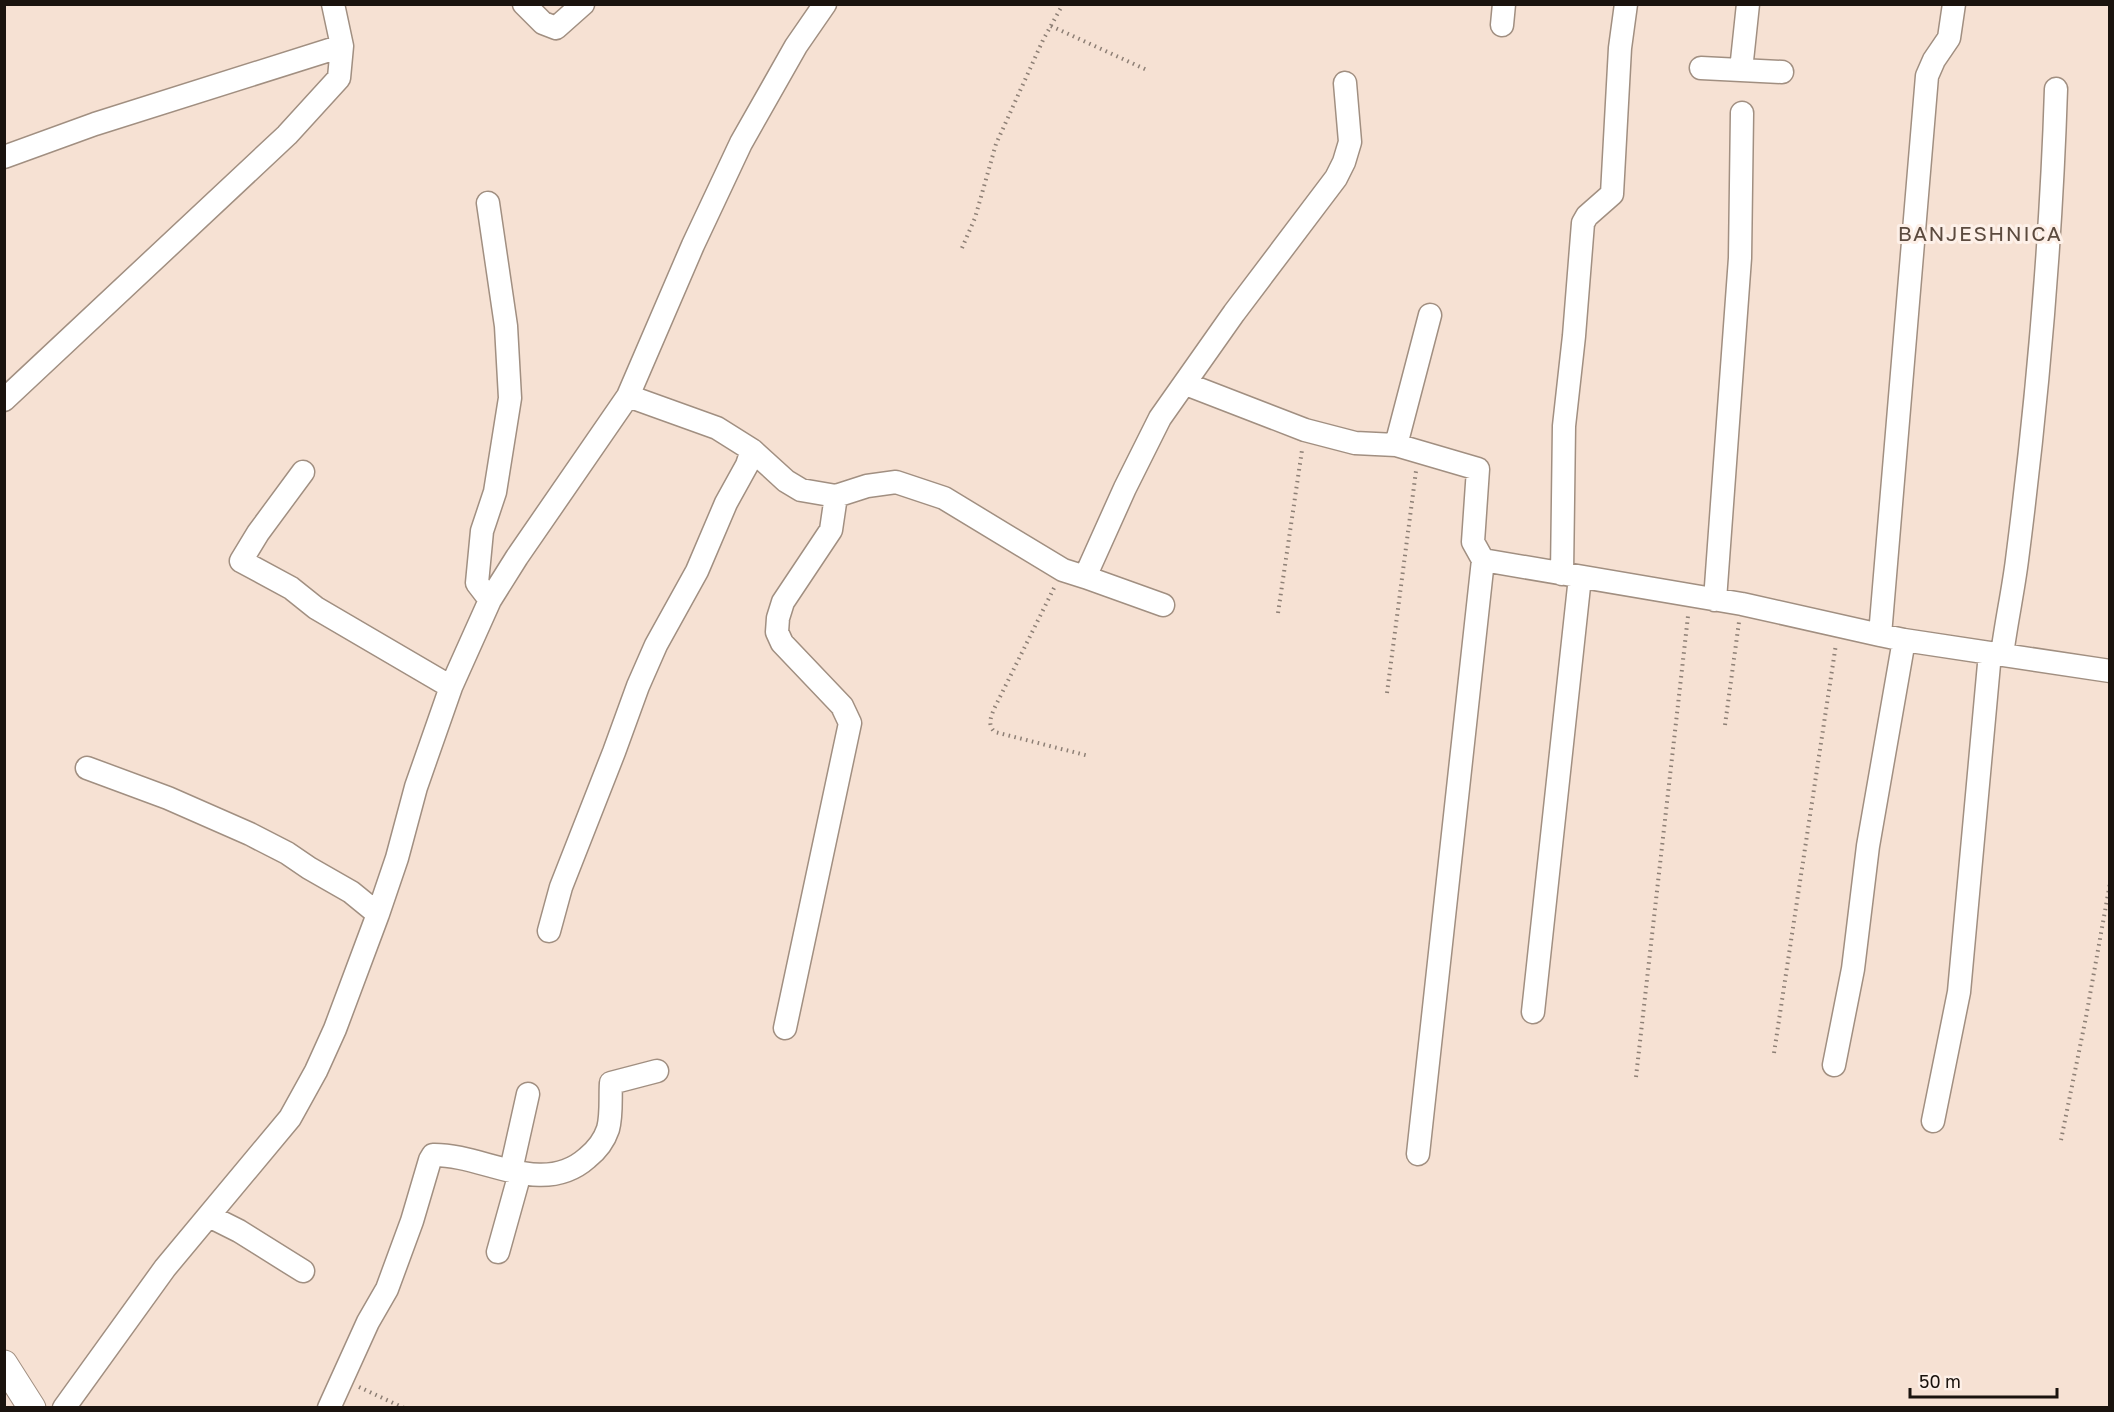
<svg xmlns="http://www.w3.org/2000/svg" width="2114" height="1412" font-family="'Golos Text',sans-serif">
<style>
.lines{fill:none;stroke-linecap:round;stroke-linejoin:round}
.minor-casing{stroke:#a18f81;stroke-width:25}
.tertiary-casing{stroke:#a18f81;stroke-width:29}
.path{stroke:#8d7f75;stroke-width:4;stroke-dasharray:1.5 4.5;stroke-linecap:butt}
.minor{stroke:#fff;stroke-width:22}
.tertiary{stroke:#fff;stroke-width:27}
.labels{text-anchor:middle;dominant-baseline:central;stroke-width:6;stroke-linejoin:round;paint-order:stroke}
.neighbourhood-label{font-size:21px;letter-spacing:1.5px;fill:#5b4a3e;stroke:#fdf0e8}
</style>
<rect width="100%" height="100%" fill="#f6e1d3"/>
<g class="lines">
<defs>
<path id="minor" d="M524 4 543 23 556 28 583 4
M1954 4 1949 38 1934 60 1927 76 1880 635 1904 640 2110 671
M1502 25 1504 4
M1701 68 1782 72
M1741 70 1748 4
M4 157 95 124 342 46 333 4
M488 203 506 326 510 398 495 492 482 531 477 583 490 600
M1186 384 1305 430 1355 443 1396 445 1478 469 1473 542 1483 560 1742 604 1880 635
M628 396 717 428 752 450 786 481 801 490 836 496 867 486 896 482 944 498 1063 570 1085 577 1125 488 1160 418 1234 313 1336 178 1344 162 1350 142 1345 83
M4 400 287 135 339 78 342 46
M1396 445 1430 315
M303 472 258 533 241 561 291 588 316 608 451 687
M1562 574 1564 426 1574 336 1583 223 1587 216 1612 194 1620 48 1626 4
M1085 577 1163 605
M1715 600 1740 258 1742 113
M2002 655C2006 623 2013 592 2017 560 2037 404 2051 246 2056 89
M87 768 168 798 250 834 287 853 309 868 351 892 378 914
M549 931 561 887 614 752 638 686 656 645 697 571 726 503 747 465 752 450
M1533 1012 1580 577
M785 1028 850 723 842 706 782 643 777 632 778 618 783 602 831 530 836 496
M1834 1065 1853 969 1868 846 1904 640
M1933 1121 1959 992 1990 653
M1418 1154 1483 560
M511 1170 528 1094
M209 1216 239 1231 303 1271
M498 1252 520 1173
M64 1408 165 1268 290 1118 316 1071 335 1029 378 914 397 858 416 787 451 687 490 600 517 557 628 396 693 245 741 143 796 46 825 4
M329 1408 368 1322 387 1289 412 1221 430 1160 433 1155C483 1154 542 1198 587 1158 597 1150 604 1141 608 1129 612 1115 610 1097 611 1083L657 1071"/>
<path id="tertiary" d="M4 1364 32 1408"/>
</defs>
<use href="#minor" class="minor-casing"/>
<use href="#tertiary" class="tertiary-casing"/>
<path class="path" d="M1051 26 1147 70
M962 248 975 218 996 144 1043 40 1063 4
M1054 588 994 709C991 717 987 725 995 732L1089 756
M1278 613 1302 450
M1387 693 1416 471
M1725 725 1739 622
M1774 1053 1836 644
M1636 1077 1688 616
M2061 1140 2086 1017 2110 883
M359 1387 404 1408"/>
<use href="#minor" class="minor"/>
<use href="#tertiary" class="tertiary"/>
</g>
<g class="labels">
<g class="neighbourhood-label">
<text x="1980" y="233">BANJESHNICA</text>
</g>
</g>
<rect width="2114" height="1412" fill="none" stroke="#1a130e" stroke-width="12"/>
<path d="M1910 1388v9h147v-9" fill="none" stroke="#1a130e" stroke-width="3"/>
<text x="1919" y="1388" font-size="18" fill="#1a130e" stroke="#fdf0e8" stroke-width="4.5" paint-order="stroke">50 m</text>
</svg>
